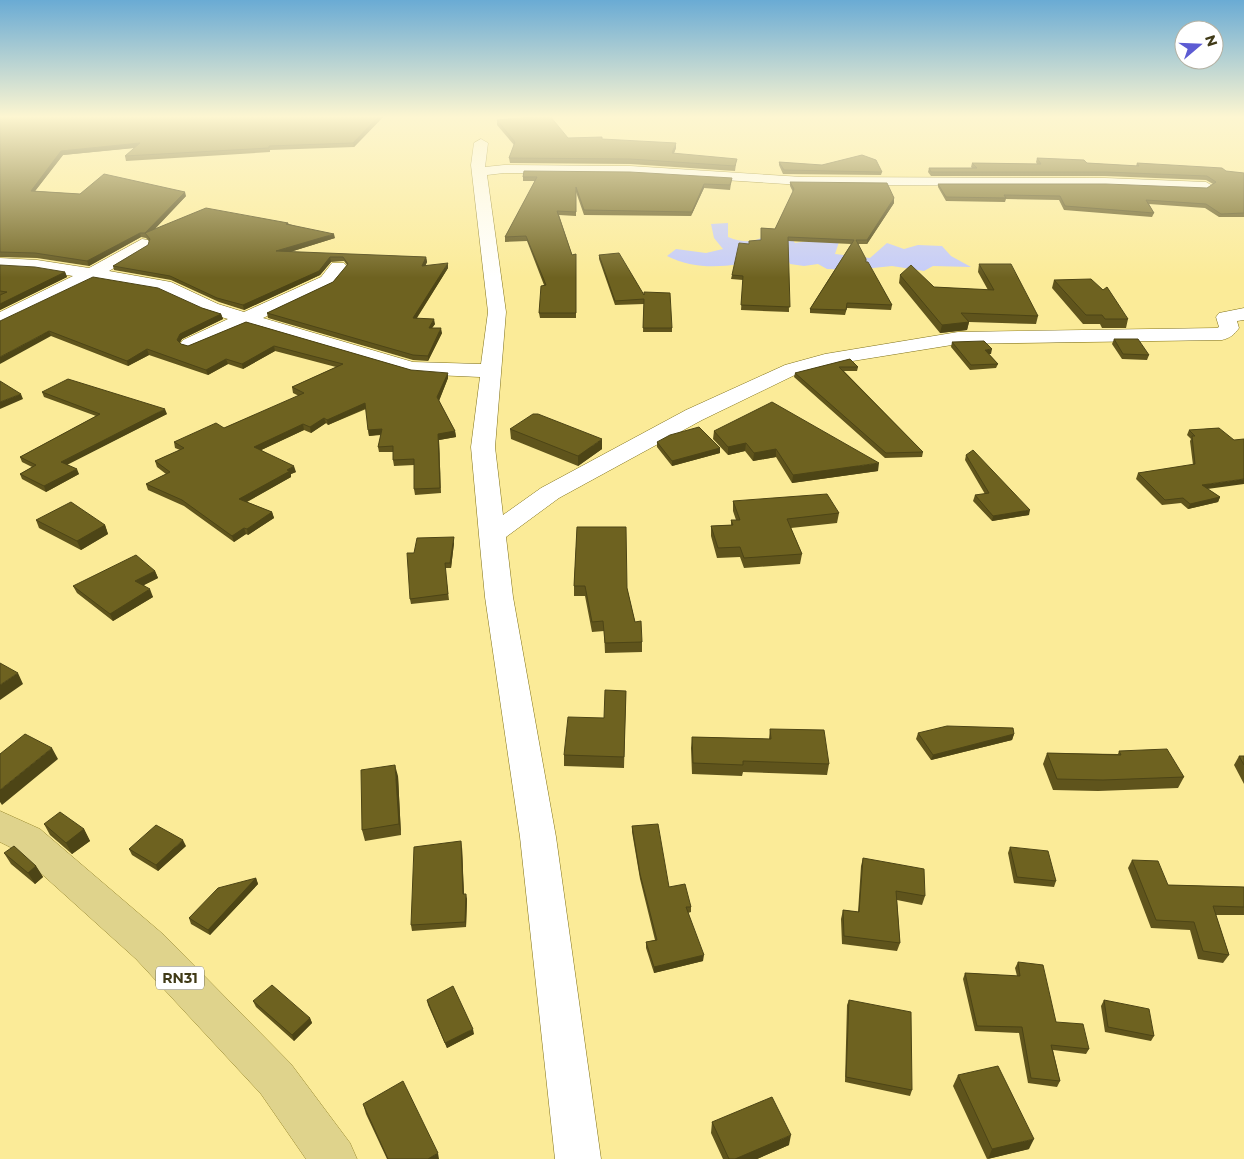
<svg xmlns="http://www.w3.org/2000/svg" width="1244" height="1159" font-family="Montserrat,sans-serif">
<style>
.green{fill:#c4cbfa}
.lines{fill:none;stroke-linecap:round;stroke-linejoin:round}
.minor-casing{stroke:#807118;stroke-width:1}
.primary-casing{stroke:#9a8a31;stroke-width:1}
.minor{fill:#fff;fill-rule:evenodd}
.primary{fill:#dfd38c;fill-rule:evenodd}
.wall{fill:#5f541c}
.shaded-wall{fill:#4d4516}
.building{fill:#6e6220;stroke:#4d4516}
.labels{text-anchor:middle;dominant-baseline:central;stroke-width:5;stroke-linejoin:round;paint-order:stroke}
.shield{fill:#fff;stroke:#79755d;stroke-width:1}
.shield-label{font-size:14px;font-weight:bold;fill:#403a17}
</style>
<rect width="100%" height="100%" fill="#fbeb98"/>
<path class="green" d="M728 223V237C757 249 761 232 787 232L795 243 841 236 835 254 870 258 887 243 904 249 918 245 942 246 951 256 971 267 933 266 924 271 892 266 854 270 827 269 818 264 804 266 790 264 785 253C748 264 704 275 667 256L676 249 706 253 723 249 714 238 711 224Z"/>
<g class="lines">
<defs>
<path id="minor" d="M481 139 488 143 485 167 504 165 630 166 802 177 1105 178 1206 182 1213 186 1206 190 1105 186 802 185 630 174 504 173 487 175 506 312 495 447 503 515 541 488 686 410 785 365 825 354 958 332 1217 328 1219 327 1216 317 1219 313 1244 308V320L1237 321 1239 328C1234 335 1230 338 1222 340L958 344 834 364 799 373 702 420 559 498 506 537 513 597 556 837 601 1159H555L520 837 485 597 479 535 471 447 480 377 412 374 247 325 197 348 190 350 183 348 180 344 183 340 228 319 204 312 160 291 94 280 0 325V312L73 276 37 270 0 268V258L37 260 89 268 142 239 148 240 150 244 148 248 109 271 171 282 218 304 244 312 321 277 332 263H344L347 267 333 285 263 318 413 362 481 364 488 312 471 165 474 143Z"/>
<path id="primary" d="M0 811 40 829 164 935 291 1064 350 1143 357 1159H306L261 1094 136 959 14 849 0 842Z"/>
</defs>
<use href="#minor" class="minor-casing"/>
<use href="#primary" class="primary-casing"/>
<use href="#minor" class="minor"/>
<use href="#primary" class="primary"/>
</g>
<path class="wall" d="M0 116H384L354 147 270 150V152L126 161 125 156 135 148 63 155 35 191 80 194 186 196 154 230 288 223 289 224 335 238 290 252 426 257 427 262 425 266 448 268 417 318 435 324 432 328 442 333 428 361 413 360 268 318 267 313 333 282 347 265 344 261 331 262 320 275 244 310 219 302 171 280 114 270 113 266 148 245 149 241 146 238 141 237 89 266 37 258 0 257Z
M497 120 568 138 602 139 676 148 674 153 736 164 735 171 630 164 510 163 509 158 514 145 497 125Z
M1037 158 1087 163 1136 166 1137 163 1244 173V217H1219L1205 208 1149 204 1154 213 1152 217 1064 210 1059 200 1006 199 1005 202 946 201 938 187V184L1207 188 1213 184 1206 180 1105 176H931L928 172 929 168H972L971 167 972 163 1037 164 1036 162Z
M779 162 882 172 881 175 783 174 779 165Z
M523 177 732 178 730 190 704 188 691 216 584 215 576 192V216L559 215 572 255 576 254V318H540L539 313 544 285 527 241 505 242V237L535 181H523Z
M790 182 894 203 867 244H858L866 262 892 305 891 310 847 308 845 315 810 313V309L851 244 788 241 789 312 741 310 743 280 731 279 732 275 749 244 761 240V228L775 229 793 192 790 186Z
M599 255 644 295 672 328V332H643L644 304 615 305 599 259Z
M979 264 1038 316 1036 324 969 322 967 330 940 333 899 283 900 275 934 287 988 290 978 272Z
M0 265 65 272 67 277 0 310Z
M1054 280 1128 319 1126 328H1102L1100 324H1083L1052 288Z
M202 308 221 314 223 319 182 339 180 343 181 344 188 346 246 322 411 370 448 378 439 401 455 431 456 437 439 440 441 493 415 495 414 489V465L394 466 393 460V452H379L378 447 381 435 369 436 366 409 328 425 326 423 311 433 304 430 261 450 296 472 291 474V477L247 502 272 512 274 518 248 535 246 534 234 542 184 506 148 490 146 484 166 474 157 467 155 461 180 450 175 448 174 442 224 428 299 396 293 393 292 387 336 367 275 351 243 369 228 364 208 375 149 355 128 366 51 336 0 321Z
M1114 339 1149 355 1147 360 1122 359 1112 344Z
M952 342 991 354H989L998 364 996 368 970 370 951 347Z
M850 359 858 367 857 371H844L923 452 922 457 885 458 794 377 795 373Z
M42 392 167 414 67 464 79 474 46 492 22 479 20 474 32 467 22 462 20 457 96 416 44 397Z
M1219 428 1208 489 1220 497 1218 502 1188 509 1181 503 1162 505 1136 479 1138 473 1193 465 1190 441 1191 439 1187 435 1189 430Z
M510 429 602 449 578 466 511 439Z
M714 431 878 471 792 483 776 457 753 461 745 451 728 455 713 439Z
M657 442 720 448V453L672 466 657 447Z
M966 455 1029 515 992 521 973 501 975 495 985 494 965 460Z
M733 501 839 513 837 523 791 528 802 554 800 564 744 568 740 557 717 558 711 536V526L731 525V520H736L733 511Z
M36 520 105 525 108 534 81 550 39 528Z
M577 527 627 588 635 622 642 642V652L605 653 604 631 592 632 585 596H574V586Z
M454 543 451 568H445L449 600 411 604 410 599 414 553Z
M155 571 158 578 144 585 153 597 113 621 77 593 73 586Z
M626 691 624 768 564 766V755L604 718Z
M770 729 829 764 827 775 743 772 742 776 692 774 691 748 692 737 769 739Z
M918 733 1014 734 1012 740 931 760 916 739Z
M1119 751 1184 777 1178 788 1098 791 1053 790 1043 764 1047 753 1118 754Z
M1239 756H1244V784L1234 765Z
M398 776 401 835 365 841 362 830Z
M44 824 84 829 90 841 72 854 50 835Z
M632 826 669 887 691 907V912L688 913 703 961 654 973 646 948V942L655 940 640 879 632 832Z
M186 846 158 871 132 855 129 849Z
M462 847 464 894 467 899 466 927 412 931 411 925Z
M1010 847 1056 881 1054 887 1014 883 1008 853Z
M4 853 36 866 43 877 35 884 11 864Z
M863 858 925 896 922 905 897 900 900 943 897 951 842 944 841 919 843 910 858 912 861 866Z
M1132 860 1168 885 1244 887V915H1216L1229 955 1223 963 1198 959 1190 930 1151 928 1128 868Z
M256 878 258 884 210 935 191 924 189 918Z
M1018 962 1056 1022 1089 1049 1086 1054 1053 1050 1060 1081 1057 1087 1028 1083 1019 1033 975 1031 963 979 965 973 1017 976 1015 968Z
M427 1000 474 1034 447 1048 428 1005Z
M849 1000 912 1090 910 1096 845 1082 847 1005Z
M1104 1000 1154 1036 1151 1041 1105 1032 1101 1006Z
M253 1001 310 1018 312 1023 294 1041 256 1007Z
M958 1075 1029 1149 987 1159 953 1086Z
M363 1104 439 1159H387L366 1114Z
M712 1122 789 1145 757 1159H723L711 1133Z"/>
<path class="shaded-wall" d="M379 116H384L354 147 353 143Z
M140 143 142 147 63 155 32 195 31 191 61 151Z
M676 143V148L672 158V153Z
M704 184V188L691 216 692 212Z
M185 192 186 196 148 236 145 233 146 238 145 233Z
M894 198V203L867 244V240Z
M140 233 141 237 89 266 87 261Z
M334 234 335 238 277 256 276 251Z
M330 257 331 262 320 275 244 310 243 305Z
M426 257 427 262 423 271 422 266Z
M448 263V268L414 322 413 318Z
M65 272 67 277 0 310V304Z
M221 314 223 319 182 339 178 345 177 340 180 334Z
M434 319 435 324 429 332V328Z
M969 322 967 330 940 333 942 325Z
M441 328 442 333 428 361V356Z
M49 331 51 336 0 364V357Z
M274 346 275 351 243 369 242 364Z
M147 349 149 355 128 366 127 361Z
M992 349 991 354H984L985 350Z
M226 359 228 364 208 375 206 370Z
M448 373V378L438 403 437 397Z
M21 394 23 399 0 409V402Z
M365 403 366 408 328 425 327 420Z
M165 409 167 414 63 467 61 462Z
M324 418 326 423 311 433 310 427Z
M303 424 304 430 255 453 254 447Z
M382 429 383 434 369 436 368 430Z
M455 431 456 437 439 440 441 493 438 434Z
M602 439V449L578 466V456Z
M746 443 745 451 728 455V447Z
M720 448V453L672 466V461Z
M776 449V457L753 461 754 453Z
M879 463 878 471 792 483 793 475Z
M294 466 296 472 291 474V477L241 505 239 499Z
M77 469 79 474 46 492 44 486Z
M1244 479V484L1200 490 1202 485Z
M1220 497 1218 502 1188 509 1190 504Z
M1030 510 1029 515 992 521 993 516Z
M272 512 274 518 248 535 247 529Z
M105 525 108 534 81 550 77 541Z
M244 528 246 534 234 542 232 536Z
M454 537V543L451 568 450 563Z
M155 571 158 578 138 588 135 581Z
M150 589 153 597 113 621 110 614Z
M18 673 23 684 0 700V685Z
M1014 734 1012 740 931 760 933 755Z
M52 748 58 759 2 805 0 802V790Z
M395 765 398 776 401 835 399 824Z
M84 829 90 841 72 854 66 843Z
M183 840 186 846 158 871 156 865Z
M461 841 462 847 464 899 463 894Z
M36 866 43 877 35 884 28 873Z
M256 878 258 884 210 935 208 930Z
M466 894 467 899 466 927 465 922Z
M704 955 703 961 654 973V967Z
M310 1018 312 1023 294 1041 292 1035Z
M473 1029 474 1034 447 1048 445 1043Z
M791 1135 789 1145 757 1159H735Z
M1034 1139 1029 1149 988 1159 992 1149Z
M438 1153 439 1159H428Z"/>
<path class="building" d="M0 116H379L353 143 269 146V148L125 156 140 143 61 151 31 191 80 194 104 174 185 192 145 233H140L87 261 35 253 0 252Z
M531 116H550L568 138 602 137V139L676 143 672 153 737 159 735 166 630 159 509 158 515 142 497 120 531 117Z
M862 155 876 160 882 172 784 170 779 162 822 165Z
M1037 158 1084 160 1087 163 1139 166 1137 163 1222 168 1226 171 1244 173V213L1221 214 1206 204 1146 200 1154 213 1065 206 1060 196 1004 195 1006 198 946 197 938 184H1106L1207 188 1216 182 1207 176 1106 172H931L929 168H977L972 163 1041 164Z
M524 171 630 172 732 178 730 185 704 184 692 212 584 210 576 187V212L557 211 572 255 576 254V313H539L541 286 546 285 526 236 505 237 537 177H523Z
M790 182 887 183 894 198 867 240H856L866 259V262H868L892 305 847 303 846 310 810 309 854 240 788 237 790 307 741 305 743 276 732 275 739 243 749 244V241L761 240V228L775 229 794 189Z
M206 208 288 223 286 224 334 234 276 251 426 257 422 266 448 263 413 318 434 319 429 328H441L428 356 413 355 267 313 333 282 348 264 343 257H330L319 271 243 305 217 298 170 276 113 266 148 245 150 239 145 233Z
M619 253 644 295V292L670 293 672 328H643L644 299 615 301 599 255Z
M979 264H1011L1038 316 961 313 969 322 942 325 900 275 911 265 934 287 994 290Z
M0 265 35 267 65 272 0 304V295L7 292 0 291Z
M93 277 158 288 202 308 221 314 180 334 177 340 181 344 188 346 246 322 411 370 448 373 437 397 455 431 438 434 440 488 414 489V459L393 460V446L378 447 382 429 368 430 365 403 327 420 324 418 310 427 303 424 254 447 294 466 287 470 290 471 239 499 272 512 247 529 244 528 232 536 182 500 146 484 170 472 155 461 184 448 174 442 216 423 224 428 304 393 292 387 343 364 274 346 242 364 226 359 206 370 147 349 127 361 49 331 0 357V321Z
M1091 279 1103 290 1107 287 1128 319H1105L1102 315H1086L1054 280Z
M1114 339H1138L1149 355 1123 354Z
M984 341 992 349 985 350 998 364 971 365 952 342Z
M850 359 858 367H839L923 452 886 453 795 373Z
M68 379 165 409 61 462 77 469 44 486 20 474 36 465 20 457 100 414 42 392Z
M0 381 21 394 0 402Z
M772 402 879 463 793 475 776 449 754 453 746 443 728 447 714 431Z
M533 414H538L602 439 578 456 510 429Z
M699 427 720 448 672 461 657 442 670 435Z
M1219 428 1234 440 1244 439V479L1202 485 1220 497 1190 504 1183 498 1165 500 1138 473 1195 464 1192 436H1195L1189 430Z
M973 450 1030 510 993 516 975 495 989 493 966 455Z
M827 494 839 513 787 519 802 554 744 558 740 547 718 548 711 526 733 525 731 520H740L733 501Z
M71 502 105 525 77 541 36 520Z
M577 527H626L627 588 635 622 641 621 642 642 605 643 603 621 592 622 585 586H574Z
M454 537 450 563H445L448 594 410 599 407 553H414L417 538Z
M136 555 155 571 135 581 150 589 110 614 73 586Z
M0 663 18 673 0 685Z
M605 690 626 691 624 757 564 755 568 717 604 718Z
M947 726 1013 728 1014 734 933 755 918 733Z
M770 729 824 730 829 764 743 761V765L693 763 692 737 771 739Z
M25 734 52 748 0 790V754Z
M1167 749 1184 777 1103 780 1057 779 1047 753 1121 755 1119 751Z
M1239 756H1244V765Z
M395 765 399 824 362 830 361 770Z
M60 812 84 829 66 843 44 824Z
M658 824 669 887 685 884 691 907H686L704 955 654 967 646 942 657 940 640 874 632 826Z
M156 825 183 840 156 865 129 849Z
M461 841 463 894H466L465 922 411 925 414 847Z
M14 846 36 866 28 873 4 853Z
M1010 847 1048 851 1056 881 1017 877Z
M863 858 924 869 925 896 896 891 900 943 844 936 843 910 859 912Z
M1132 860 1158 861 1168 885 1244 887V907L1213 906 1229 955 1203 951 1194 922 1156 920Z
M256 878 208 930 189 918 218 888Z
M1018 962 1043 965 1056 1022 1083 1024 1089 1049 1051 1045 1060 1081 1031 1078 1022 1027 977 1026 965 973 1020 976Z
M272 985 310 1018 292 1035 253 1001Z
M453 986 473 1029 445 1043 427 1000Z
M849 1000 911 1012 912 1090 846 1077Z
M1104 1000 1149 1009 1154 1036 1108 1027Z
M998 1066 1034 1139 992 1149 958 1075Z
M403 1081 438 1153 428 1159H388L363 1104Z
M772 1097 791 1135 735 1159H729L712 1122Z"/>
<linearGradient id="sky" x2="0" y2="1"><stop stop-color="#6aabd4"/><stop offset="0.42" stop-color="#fdf6d1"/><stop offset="1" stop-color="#fdf6d1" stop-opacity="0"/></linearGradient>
<rect width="1244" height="278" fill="url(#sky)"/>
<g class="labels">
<rect class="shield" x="156" y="966.5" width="48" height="23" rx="4"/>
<g class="shield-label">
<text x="180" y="978">RN31</text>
</g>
</g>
<g transform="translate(1199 45) rotate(71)"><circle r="24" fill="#ffffff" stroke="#b3b0a2"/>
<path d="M0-4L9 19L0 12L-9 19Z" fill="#5c5bd3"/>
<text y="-8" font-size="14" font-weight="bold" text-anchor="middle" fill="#403a17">N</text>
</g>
</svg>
